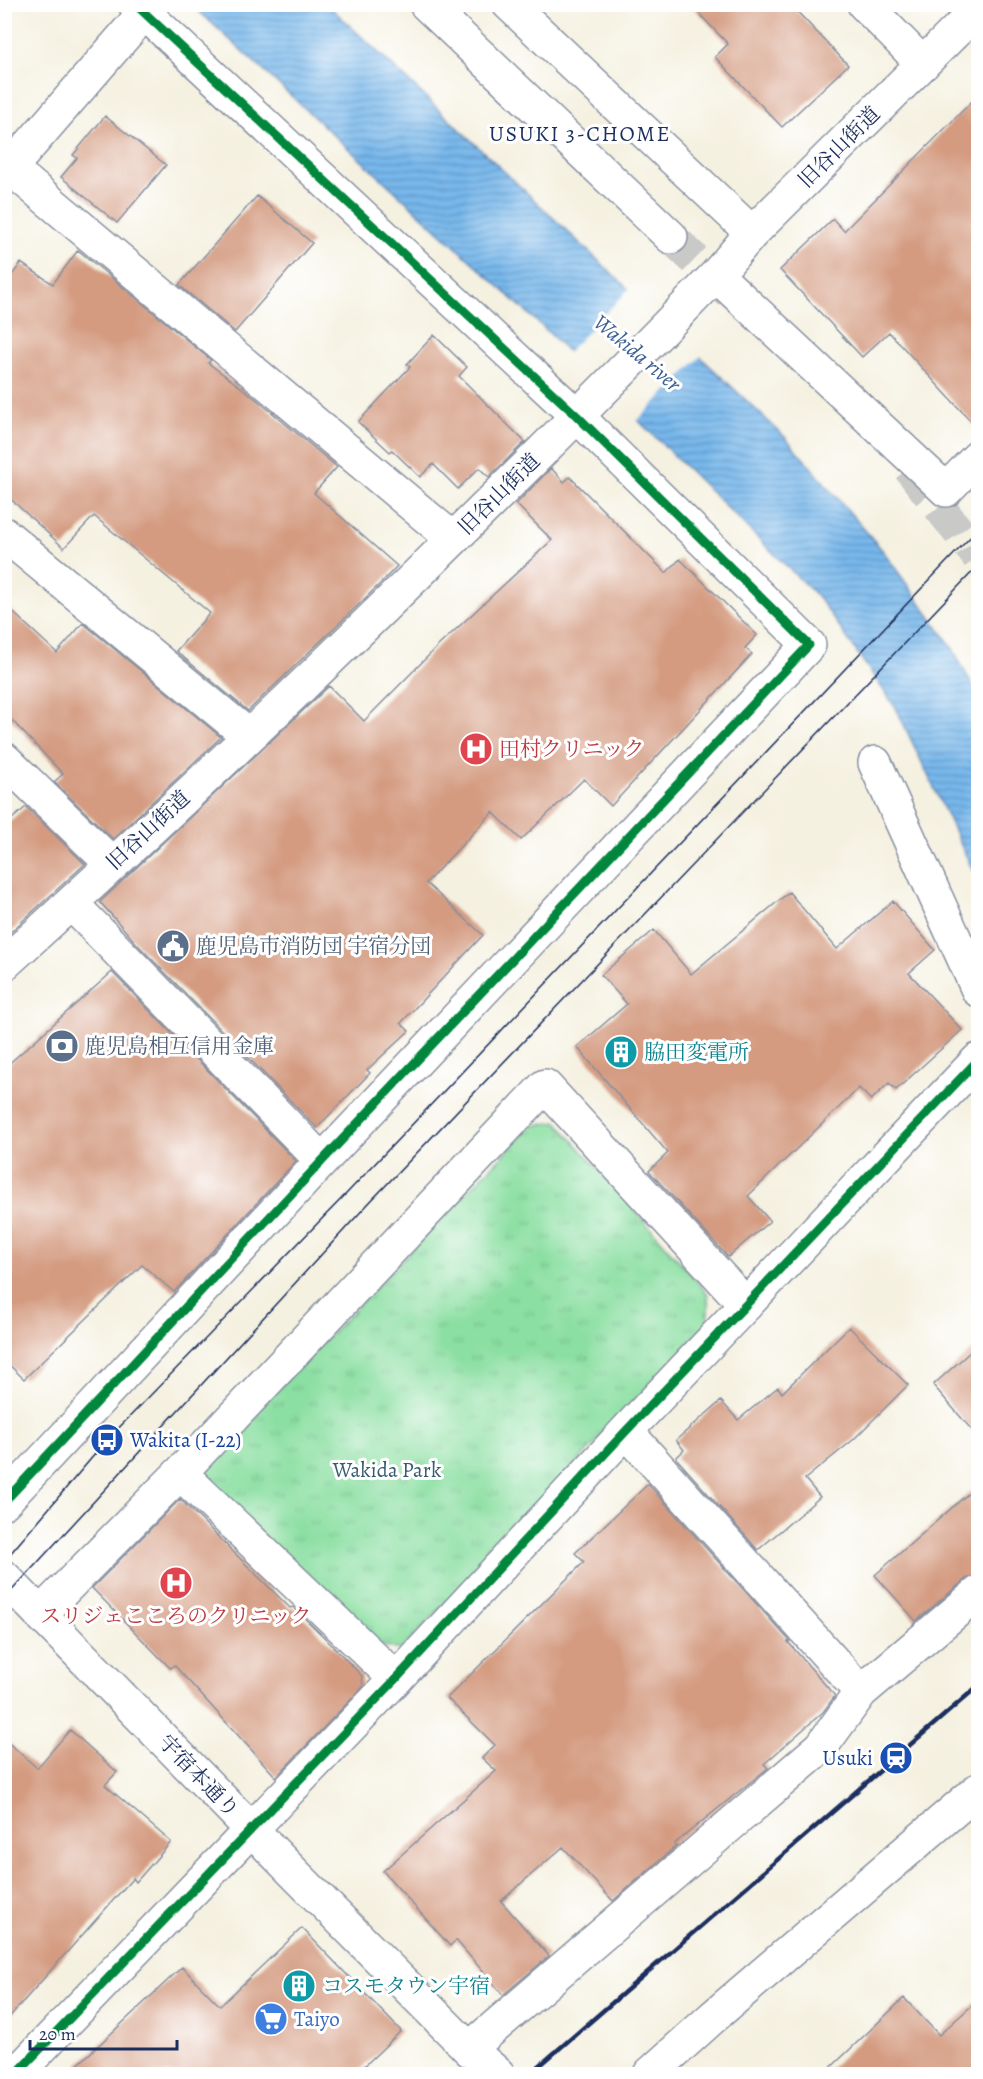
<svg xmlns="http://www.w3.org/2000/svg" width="983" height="2079" font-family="Alegreya,'Noto Serif JP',serif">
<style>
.park{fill:url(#park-tufts);stroke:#538780;stroke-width:1.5}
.water{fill:url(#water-rules);stroke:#4973a4;stroke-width:1.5}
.pier{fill:#f5f1e1}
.building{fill:#d49b81}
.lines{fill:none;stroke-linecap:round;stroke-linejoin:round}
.tertiary-tunnel{stroke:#c9cac7;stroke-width:33;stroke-dasharray:33 16;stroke-linecap:butt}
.minor-casing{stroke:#8890a0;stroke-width:36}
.tertiary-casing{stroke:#8890a0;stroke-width:36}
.minor{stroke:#fff;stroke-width:33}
.tertiary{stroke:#fff;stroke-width:33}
.tram{stroke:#1b2f5e;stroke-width:1.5}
.rail{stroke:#1b2f5e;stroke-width:4.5}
.cycleway-casing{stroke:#fff;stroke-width:13}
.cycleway{stroke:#00873e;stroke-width:9}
.labels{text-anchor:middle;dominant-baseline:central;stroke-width:6;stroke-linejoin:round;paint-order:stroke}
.street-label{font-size:21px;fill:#1b2f5e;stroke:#fff}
.health-label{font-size:21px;fill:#be3a42;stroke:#fff;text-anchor:start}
.service-label{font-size:21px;fill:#4e5e75;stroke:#fff;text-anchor:start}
.culture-label{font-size:21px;fill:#0d838f;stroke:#fff;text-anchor:start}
.transit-label{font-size:21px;fill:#164399;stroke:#fff;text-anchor:start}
.park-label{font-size:21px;fill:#375b6f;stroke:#fff}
.shop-label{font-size:21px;fill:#366cbe;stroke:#fff;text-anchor:start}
.neighbourhood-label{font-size:22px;letter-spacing:1.5px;fill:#1b2f5e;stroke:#fff}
.water-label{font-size:22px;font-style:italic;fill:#3b5f8f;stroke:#fff}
</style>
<defs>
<pattern id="park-tufts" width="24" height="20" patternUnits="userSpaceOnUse" patternTransform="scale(1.5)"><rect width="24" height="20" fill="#8bdfa2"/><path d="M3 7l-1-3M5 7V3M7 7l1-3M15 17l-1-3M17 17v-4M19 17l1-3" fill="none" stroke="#77c08e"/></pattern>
<pattern id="water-rules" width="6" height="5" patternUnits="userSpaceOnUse" patternTransform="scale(1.5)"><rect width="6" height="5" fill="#77b7eb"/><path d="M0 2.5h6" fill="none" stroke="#6195c2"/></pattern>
</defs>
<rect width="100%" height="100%" fill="#fff"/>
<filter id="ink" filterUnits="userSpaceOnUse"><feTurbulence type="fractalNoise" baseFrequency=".0167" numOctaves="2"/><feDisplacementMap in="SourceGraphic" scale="12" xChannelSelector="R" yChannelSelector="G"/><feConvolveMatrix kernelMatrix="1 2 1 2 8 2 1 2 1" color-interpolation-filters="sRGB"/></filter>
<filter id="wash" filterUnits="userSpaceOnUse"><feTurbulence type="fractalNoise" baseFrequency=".008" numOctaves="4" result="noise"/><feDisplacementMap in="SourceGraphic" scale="24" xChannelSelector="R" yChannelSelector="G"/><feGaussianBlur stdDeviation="1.35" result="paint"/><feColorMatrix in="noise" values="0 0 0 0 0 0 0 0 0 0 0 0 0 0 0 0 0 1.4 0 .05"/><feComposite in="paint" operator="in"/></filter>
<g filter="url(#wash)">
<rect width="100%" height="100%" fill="#f5f1e1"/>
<path class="park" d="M557 1122 708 1294V1323L401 1650 369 1643 199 1471 531 1126Z"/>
<path class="water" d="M192 5H328L785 437 883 551 952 647 978 697V881L896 708 819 598 545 329Z"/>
<path class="pier" d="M632 286 703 354 635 423 566 354Z"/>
<g id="blocks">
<path class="building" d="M690 4H790L848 65 782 127 715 57 728 44Z
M978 95V429L889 332 862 357 780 270 833 219 844 231Z
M105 116 166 165 117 223 61 177 77 158 73 155Z
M257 196 312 243 235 332 179 285Z
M78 250 211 360 208 363 250 394 337 467 314 493 397 566 381 583 248 711 176 651 210 613 94 516 64 548 4 493V286L21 263 53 284Z
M434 335 467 367 459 376 525 442 489 477 479 468 458 489 433 464 420 477 392 450 390 452 358 422 410 367 407 364Z
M551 468 564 482 570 477 666 573 680 559 757 635 745 648 752 654 611 806 584 779 521 840 493 812 426 883 483 935 401 1023 409 1031 367 1070 370 1073 317 1128 137 944 100 902 329 686 364 721 439 645 552 540 516 504Z
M4 604 57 653 83 623 221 737 113 839 54 782 63 774 4 712Z
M26 807 85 864 4 938V826Z
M789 892 837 949 893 901 935 950 909 973 962 1030 896 1090 889 1083 871 1100 859 1088 748 1196 770 1221 728 1257 649 1171 668 1153 577 1047 627 1004 601 975 654 930 691 974Z
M112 972 296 1161 174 1292 142 1265 24 1379 4 1360V1068Z
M849 1327 908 1385 853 1440 805 1479 820 1497 758 1550 676 1458 684 1450 676 1440 721 1401 738 1420 778 1387 782 1393Z
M978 1345V1437L933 1385Z
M648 1484 790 1641 788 1642 835 1696 823 1712 764 1764 768 1768 674 1844 676 1846 613 1901 563 1847 501 1901 549 1956 503 1995 456 1940 450 1946 383 1871 496 1771 482 1758 495 1745 447 1698 584 1562 575 1553Z
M978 1485V1575L966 1579 916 1621 875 1575Z
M180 1499 290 1608 293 1607 325 1638 362 1676 363 1687 276 1777 174 1665 170 1668 92 1588Z
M70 1730 117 1772 105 1785 171 1842 136 1882 133 1878 4 2023V1739L37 1768Z
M302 1928 401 2031 356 2074H68L182 1967 220 2006Z
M904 1998 939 2035 978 2000V2074H824Z"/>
</g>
</g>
<g filter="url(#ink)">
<use href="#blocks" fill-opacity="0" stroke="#8890a0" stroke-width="1.5"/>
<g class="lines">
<path class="tertiary-tunnel" d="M671 237 735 298
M909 468 978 557"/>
<defs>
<path id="minor" d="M509 4 752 233
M864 4 923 64
M10 168 453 539
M4 175 152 4
M716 275 946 490 978 457
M4 534 249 736
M4 759 112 864
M875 763 978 990
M71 903 322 1161
M4 964C236 754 461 535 680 312L716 275 752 233 978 9
M626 1431 861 1692
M180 1473 396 1679
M4 1502 322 1161 809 645 577 416 135 4
M40 1614 180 1473 545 1086 746 1305
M469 2049 821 1747 861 1692 978 1593
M16 2074 396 1679 626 1431 978 1060
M650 2074 713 2017 978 1790"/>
<path id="tertiary" d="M426 4 671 237
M4 1577 298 1877 469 2049 498 2074"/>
</defs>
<use href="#minor" class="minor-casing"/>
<use href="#tertiary" class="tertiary-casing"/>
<use href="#minor" class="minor"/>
<use href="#tertiary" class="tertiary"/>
<path class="tram" d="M4 1561 107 1440 348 1192 978 529
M4 1599 368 1204 978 566"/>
<path class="rail" d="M530 2074 978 1686"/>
<defs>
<path id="cycleway" d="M4 1502 322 1161 809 645 577 416 135 4
M16 2074 396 1679 626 1431 978 1060"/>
</defs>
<use href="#cycleway" class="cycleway-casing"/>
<use href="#cycleway" class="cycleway"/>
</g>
</g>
<defs>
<symbol id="hospital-disc" viewBox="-11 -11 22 22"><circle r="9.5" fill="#e0444e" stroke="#fff"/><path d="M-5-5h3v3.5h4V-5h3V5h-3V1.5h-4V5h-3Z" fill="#fff"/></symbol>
<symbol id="civic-disc" viewBox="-11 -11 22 22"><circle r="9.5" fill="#5c6f8a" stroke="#fff"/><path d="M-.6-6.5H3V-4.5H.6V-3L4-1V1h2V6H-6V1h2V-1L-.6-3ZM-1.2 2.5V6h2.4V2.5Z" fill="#fff"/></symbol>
<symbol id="bank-disc" viewBox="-11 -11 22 22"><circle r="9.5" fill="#5c6f8a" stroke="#fff"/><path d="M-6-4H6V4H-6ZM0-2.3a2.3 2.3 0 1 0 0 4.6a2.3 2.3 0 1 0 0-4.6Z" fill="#fff"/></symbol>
<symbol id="building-disc" viewBox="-11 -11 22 22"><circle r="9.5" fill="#0f9aa8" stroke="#fff"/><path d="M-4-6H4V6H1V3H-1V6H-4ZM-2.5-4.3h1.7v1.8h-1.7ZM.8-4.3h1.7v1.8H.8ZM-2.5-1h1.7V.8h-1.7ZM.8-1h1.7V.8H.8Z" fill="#fff"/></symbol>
<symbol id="bus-disc" viewBox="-11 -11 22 22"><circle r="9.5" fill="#1a4fb4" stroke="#fff"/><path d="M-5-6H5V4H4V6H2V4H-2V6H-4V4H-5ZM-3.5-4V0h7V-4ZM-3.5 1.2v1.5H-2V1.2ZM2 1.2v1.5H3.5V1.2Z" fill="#fff"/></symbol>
<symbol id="station-disc" viewBox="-11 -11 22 22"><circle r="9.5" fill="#1a4fb4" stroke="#fff"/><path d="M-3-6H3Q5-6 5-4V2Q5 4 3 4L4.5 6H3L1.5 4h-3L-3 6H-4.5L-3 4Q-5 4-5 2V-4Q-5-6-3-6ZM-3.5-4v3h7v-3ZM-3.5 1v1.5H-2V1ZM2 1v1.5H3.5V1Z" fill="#fff"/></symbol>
<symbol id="supermarket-disc" viewBox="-11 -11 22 22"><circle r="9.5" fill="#3f7fe0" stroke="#fff"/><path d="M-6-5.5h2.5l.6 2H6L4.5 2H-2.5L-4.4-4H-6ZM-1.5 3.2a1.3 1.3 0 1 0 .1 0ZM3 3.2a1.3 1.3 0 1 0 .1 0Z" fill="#fff"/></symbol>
</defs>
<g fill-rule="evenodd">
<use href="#hospital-disc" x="457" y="730" width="38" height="38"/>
<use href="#civic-disc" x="154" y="927" width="38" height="38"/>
<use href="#bank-disc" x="43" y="1027" width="38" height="38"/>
<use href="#building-disc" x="602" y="1033" width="38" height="38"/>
<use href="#bus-disc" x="88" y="1421" width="38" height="38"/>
<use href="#hospital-disc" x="157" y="1564" width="38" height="38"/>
<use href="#station-disc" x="877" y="1739" width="38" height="38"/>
<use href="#building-disc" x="280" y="1967" width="38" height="38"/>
<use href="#supermarket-disc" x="252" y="2000" width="38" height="38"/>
</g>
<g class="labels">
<g class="street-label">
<text transform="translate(839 147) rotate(-45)">旧谷山街道</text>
<text transform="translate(499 494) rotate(-45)">旧谷山街道</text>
<text transform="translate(148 830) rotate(-43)">旧谷山街道</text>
<text transform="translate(199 1776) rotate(46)">宇宿本通り</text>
</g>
<g class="health-label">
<text x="499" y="749">田村クリニック</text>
<text x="176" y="1616" text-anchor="middle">スリジェこころのクリニック</text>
</g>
<g class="service-label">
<text x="196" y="946">鹿児島市消防団 宇宿分団</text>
<text x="85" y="1046">鹿児島相互信用金庫</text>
</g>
<g class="culture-label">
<text x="644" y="1052">脇田変電所</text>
<text x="322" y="1986">コスモタウン宇宿</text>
</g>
<g class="transit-label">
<text x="130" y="1440">Wakita (I-22)</text>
<text x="873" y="1758" text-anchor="end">Usuki</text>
</g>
<g class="park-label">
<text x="387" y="1470">Wakida Park</text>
</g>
<g class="shop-label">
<text x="294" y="2019">Taiyo</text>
</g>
<g class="neighbourhood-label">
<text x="580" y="134">USUKI 3-CHOME</text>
</g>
<g class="water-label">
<text transform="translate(637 353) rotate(40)">Wakida river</text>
</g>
</g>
<rect width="983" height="2079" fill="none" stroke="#fff" stroke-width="24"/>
<path d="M30 2040v9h147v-9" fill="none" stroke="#1b2f5e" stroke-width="3"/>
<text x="39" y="2040" font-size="18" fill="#1b2f5e" stroke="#ffffff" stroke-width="4.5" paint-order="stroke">20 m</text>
</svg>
